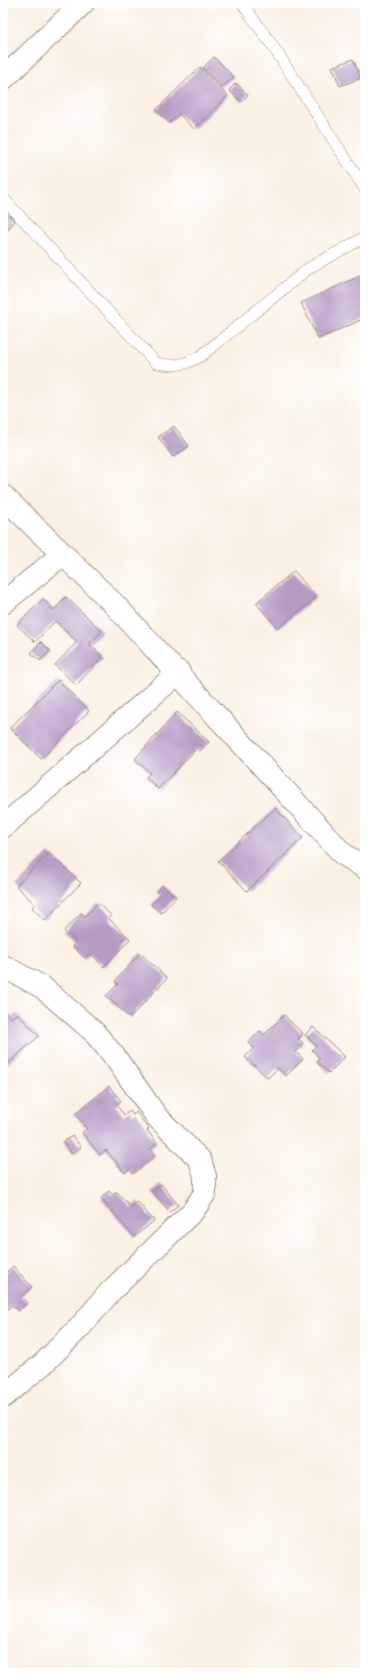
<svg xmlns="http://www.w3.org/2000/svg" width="368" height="1676" font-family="Sriracha,sans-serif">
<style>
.building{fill:#b69bc5}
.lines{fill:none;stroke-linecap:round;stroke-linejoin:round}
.lane-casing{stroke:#9a8d80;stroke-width:12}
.street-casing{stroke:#9a8d80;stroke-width:24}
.lane{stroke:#fff;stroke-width:11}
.street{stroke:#fff;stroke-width:22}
</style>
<rect width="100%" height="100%" fill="#fff"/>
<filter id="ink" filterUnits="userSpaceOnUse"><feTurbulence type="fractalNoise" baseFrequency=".025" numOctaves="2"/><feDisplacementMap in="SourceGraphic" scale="8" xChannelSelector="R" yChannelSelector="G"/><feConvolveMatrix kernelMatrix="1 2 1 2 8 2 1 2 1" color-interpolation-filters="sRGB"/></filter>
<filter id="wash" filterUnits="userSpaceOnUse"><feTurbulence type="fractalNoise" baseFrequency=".012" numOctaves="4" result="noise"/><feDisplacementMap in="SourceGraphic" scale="16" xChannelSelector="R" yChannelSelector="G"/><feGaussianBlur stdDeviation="0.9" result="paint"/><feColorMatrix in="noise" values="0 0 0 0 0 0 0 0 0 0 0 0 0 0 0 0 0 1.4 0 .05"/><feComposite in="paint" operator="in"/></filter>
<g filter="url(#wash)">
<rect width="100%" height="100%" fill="#faf0e3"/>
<g id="blocks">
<path class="building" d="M214 57 234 77 222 87 203 68Z
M353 59 361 78 340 86 332 67Z
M200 67 228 96 194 129 179 114 169 123 156 110Z
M236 83 248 95 241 102 229 90Z
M5 211 15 221 7 230 3 226Z
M364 274 365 318 318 339 301 303Z
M174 426 189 446 173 457 158 437Z
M294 571 316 597 278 629 256 603Z
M66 597 102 631 89 644 103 657 76 685 55 665 77 642 55 621 35 642 17 625 43 599 54 610Z
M41 642 50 651 40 661 31 653Z
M58 680 89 711 41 759 10 728Z
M177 712 209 742 200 751 197 748 158 789 146 777 150 773 135 759Z
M275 808 303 838 247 891 218 861Z
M49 853 81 883 45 920 32 908 35 904 16 886Z
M162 885 176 897 161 913 151 905 160 895 156 891Z
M98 903 112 916 109 919 130 939 104 967 90 953 85 958 72 946 76 942 64 931 81 913 85 916Z
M140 953 167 978 130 1018 106 996 118 984 115 981Z
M3 1009 11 1018 17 1013 39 1036 3 1068Z
M284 1015 303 1034 298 1039 303 1043 295 1051 303 1059 286 1076 278 1068 268 1078 245 1057 254 1048 248 1043 260 1031 264 1035Z
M313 1027 345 1057 329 1073 317 1062 320 1058 312 1050 316 1046 305 1035Z
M109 1086 121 1101 116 1105 124 1115 130 1111 133 1115 136 1112 149 1129 147 1130 157 1143 150 1149 155 1156 133 1174 130 1169 125 1173 106 1150 100 1155 82 1132 87 1129 75 1114Z
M72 1136 81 1147 72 1154 63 1142Z
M161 1184 178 1205 170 1212 152 1192Z
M109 1191 113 1195 117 1192 131 1207 137 1201 154 1221 134 1237 101 1198Z
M13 1266 32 1287 21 1297 27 1303 18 1311 12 1305 3 1313V1270L4 1269 7 1272Z"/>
</g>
</g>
<g filter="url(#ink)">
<use href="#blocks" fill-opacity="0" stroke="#9a8d80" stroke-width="1"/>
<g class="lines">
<defs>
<path id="lane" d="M242 3 274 48 365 189
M3 198 156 363C174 367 185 365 201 356L309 268 365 237"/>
<path id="street" d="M3 79 83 3
M3 496 114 604 343 854 365 868
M3 603 63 554
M3 827 179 672
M3 966 42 987 94 1032 114 1056 157 1117 200 1160 205 1176V1193L193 1211 110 1292 80 1327 44 1363 3 1397"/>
</defs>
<use href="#lane" class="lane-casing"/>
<use href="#street" class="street-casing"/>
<use href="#lane" class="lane"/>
<use href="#street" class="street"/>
</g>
</g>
<rect width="368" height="1676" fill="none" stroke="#fff" stroke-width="16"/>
</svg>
